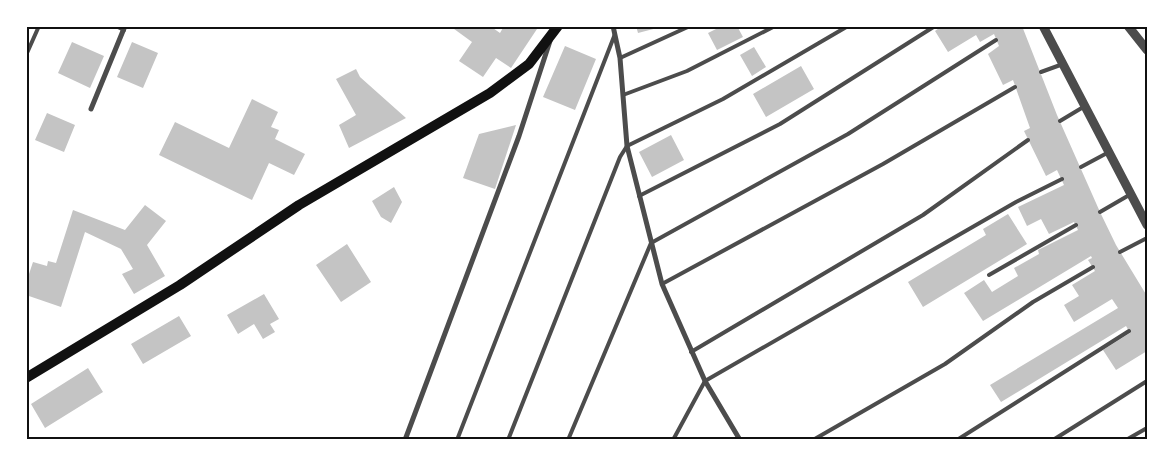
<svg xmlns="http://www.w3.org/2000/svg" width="1173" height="466" font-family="Helvetica,sans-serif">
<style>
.building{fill:#c4c4c4}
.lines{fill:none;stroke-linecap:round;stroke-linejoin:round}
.service{stroke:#4c4c4c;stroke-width:4}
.minor{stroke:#4c4c4c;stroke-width:5}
.tertiary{stroke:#4c4c4c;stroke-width:9}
.secondary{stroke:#111;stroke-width:10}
.neatline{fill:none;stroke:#111;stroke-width:2}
</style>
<rect width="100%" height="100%" fill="#fff"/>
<path class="building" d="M450 26H490L500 33 504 26H539L511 68 496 58 483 77 459 61 472 42Z
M636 26H661V27L638 33Z
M722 26H737L743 37 717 50 708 33Z
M942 26H1022L1057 115 1100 212 1116 245 1147 296V351L1116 370 1103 350 1130 333 1126 326 1001 402 990 385 1118 308 1112 299 1074 322 1064 305 1079 296 1072 285 1095 271 1088 260 1092 258 1091 256 983 321 964 293 984 280 992 292 1018 276 1014 268 1039 254 1038 250 1078 230 1074 222 1049 234 1041 219 1027 226 1018 207 1064 185 1057 170 1046 176 1024 131 1030 128 1013 80 1003 85 988 54 999 46 994 34 980 42 976 35 948 52 935 31Z
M72 42 104 56 90 88 58 73Z
M132 42 158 53 143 88 117 77Z
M565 46 596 59 575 110 543 97Z
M754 47 766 67 752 76 740 55Z
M801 66 814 89 766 117 753 94Z
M356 69 360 77 406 118 349 148 339 125 356 115 336 79Z
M252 99 278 112 271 127 279 130 275 139 305 154 294 175 269 163 252 200 159 155 175 122 229 148Z
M47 113 75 125 64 152 35 140Z
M516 125 495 189 463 178 479 134Z
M671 135 684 160 652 177 639 152Z
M394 187 402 202 391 223 381 217 372 201Z
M145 205 166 221 147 245 165 276 134 294 122 274 133 269 121 249 85 232 61 307 26 295V283L33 262 47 266 48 261 56 263 73 210 125 230Z
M1008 214 1027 244 923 307 908 282 986 235 983 229Z
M347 244 371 282 341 302 316 265Z
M264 294 279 319 270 324 275 332 263 339 254 324 238 334 227 315Z
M179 316 191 336 143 364 131 344Z
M88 368 103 392 45 428 31 404Z"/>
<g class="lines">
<path class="service" d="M116 26 124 30
M27 53 39 26
M620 58 690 26
M1041 72 1063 64
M623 95 687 71 775 26
M1060 121 1085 106
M1081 167 1109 152
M639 196 780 124 935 26
M1100 212 1131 194
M1120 252 1147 238
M989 275 1076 225
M662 284 883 164 1015 87
M691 352 923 215 1028 140
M457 440 615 34
M508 440 620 157 627 146 723 99 848 26
M568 440 651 243 848 134 996 40
M673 440 705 381 1016 202 1062 179
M813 440 945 364 1033 302 1093 267
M957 440 1129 331
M1053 440 1147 381
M1126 440 1147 428"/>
<path class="minor" d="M613 26 620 58 627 146 662 284 705 381 740 440
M91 109 125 26
M405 440 519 136 550 41"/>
<path class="tertiary" d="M1043 26 1147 225
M1128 26 1147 50"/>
<path class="secondary" d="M26 378 180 285 299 205 490 93 529 64 558 26"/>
</g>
<rect width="1173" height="466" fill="none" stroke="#ffffff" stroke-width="55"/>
<rect x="28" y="28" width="1118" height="410" class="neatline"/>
</svg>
